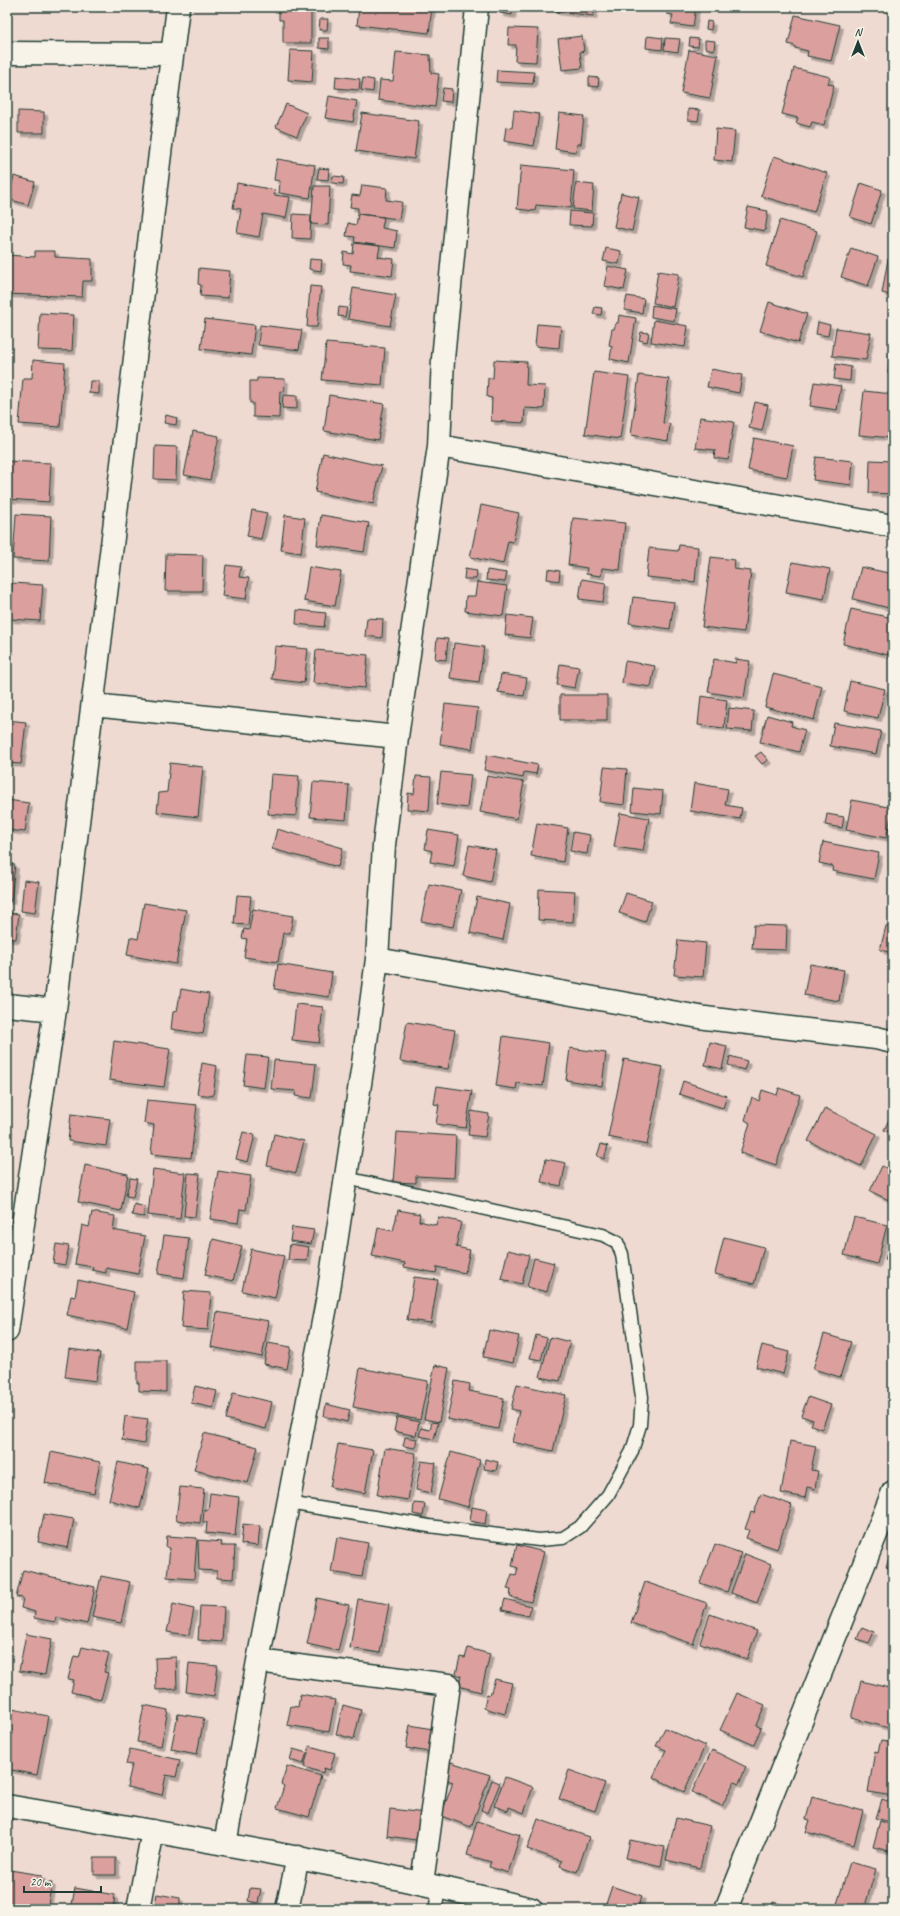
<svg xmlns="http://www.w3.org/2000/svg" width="900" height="1916" font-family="Caveat,sans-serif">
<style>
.building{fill:#dba09d;stroke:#1f3d34;filter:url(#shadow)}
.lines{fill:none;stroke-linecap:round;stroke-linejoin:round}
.service-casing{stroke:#1f3d34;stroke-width:15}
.minor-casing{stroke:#1f3d34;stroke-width:25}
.service{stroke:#f7f3e8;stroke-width:12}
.minor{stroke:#f7f3e8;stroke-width:22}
</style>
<defs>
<filter id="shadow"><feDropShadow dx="3.5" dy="3.5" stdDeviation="0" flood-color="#0004"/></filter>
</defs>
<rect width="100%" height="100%" fill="#efdad2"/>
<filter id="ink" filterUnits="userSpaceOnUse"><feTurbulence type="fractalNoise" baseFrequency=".025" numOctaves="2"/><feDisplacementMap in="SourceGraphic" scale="8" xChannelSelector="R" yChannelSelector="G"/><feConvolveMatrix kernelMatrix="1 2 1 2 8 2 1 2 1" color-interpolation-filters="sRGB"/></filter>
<g filter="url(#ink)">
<path class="building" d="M279 7H311V43H283V20H279Z
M359 7H432L429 33 357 25Z
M500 7H513L512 15 500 13Z
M555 7H595L593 16 555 11Z
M668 7H696L693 27 671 24 673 15 667 14Z
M795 15 840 25 831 61 807 56 808 51 795 48V46L788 44Z
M320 19H328L327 30H319Z
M707 21 712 22 711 30 706 29Z
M509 28 538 29 536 62 515 61 516 45H508Z
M582 36 584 51 580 52 582 68 562 70 558 39Z
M647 36 663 38 662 50 646 48Z
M319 38H329V49L319 48Z
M665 38 680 39 678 52 664 50Z
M690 38 699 39 698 47 689 46Z
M705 40 715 41 714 50 705 48Z
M290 50 314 51 312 82 288 80Z
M689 50 718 55 710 98 681 93Z
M396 52 430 55 431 73 439 74 435 107 378 100 380 80 393 81Z
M794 68 830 77 828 84 834 85 824 125 812 122 810 127 796 123 798 118 782 114Z
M497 70 534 72 533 84 496 82Z
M336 76 360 79 359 90 335 88Z
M589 77 599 78 598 87 589 86Z
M363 78 374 80 373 92 361 90Z
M443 88 452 89 451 102 441 101Z
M329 96 357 101 353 122 325 118Z
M286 104 307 113 297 136 276 127Z
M688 109 700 110 698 121 688 120Z
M514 110 539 114 534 146 504 141 506 127 512 128Z
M18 111 44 112V133H18Z
M362 113 419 121 414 159 356 151Z
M559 113 584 116 581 144H577L576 152 555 149Z
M716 129 735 131 732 162 714 160Z
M774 156 827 173 814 212 761 196Z
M277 159 315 165 310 198 279 193 280 181 274 180Z
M521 165 574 170 571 208 536 205 535 211 517 209Z
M319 168 329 169 328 180 317 179Z
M14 176 35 182 28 205 8 199Z
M333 176 344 177 343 184 332 183Z
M237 183 275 190 274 195 290 197 286 218 263 214 259 237 237 233 241 209 233 208Z
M576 183 594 185 592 211 573 209Z
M861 183 882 190 871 224 850 217Z
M362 185 387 188 386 200 402 202 399 219 358 214V208L350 207 352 195 360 196Z
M314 186H330L328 225 311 224Z
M621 193 639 197 632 231 614 227Z
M748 207 768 211 765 231 744 227Z
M570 211 593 213 592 226 569 225Z
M293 214 311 215 310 239 292 238Z
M358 214 384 217 382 228 397 231 395 248 354 242 355 237 346 236 348 223 356 225Z
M780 220 817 231 803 277 766 266Z
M354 243 380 246 378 257 394 259 392 276 350 271 351 265 343 264 344 252 353 254Z
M606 248 621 251 619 264 603 261Z
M851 248 878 257 868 286 841 277Z
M35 251H55V257L92 259V281H83L82 297 7 294 8 255 35 257Z
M310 259 322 260 321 271 309 269Z
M888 259 893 260V296L882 293Z
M608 266 628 270 624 290 604 286Z
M199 268 230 271 228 298 200 296 201 285 198 284Z
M658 271 679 274 673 307 653 303Z
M310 286 321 287 317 327H307Z
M353 288 396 295 390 326 348 319Z
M627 296 644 299 642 313 624 310Z
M769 302 807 314 798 343 760 331Z
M652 305 676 309 674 321 651 317Z
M339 307 347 308 345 317 338 316Z
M595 307 602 308 601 315 593 314Z
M40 313 74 315 72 351 38 350Z
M619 315 636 318 629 363 610 359 612 346 609 345 612 329H614L616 323H618Z
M205 319 255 325 251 355 201 349Z
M654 320 688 326 685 347 651 342Z
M818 322 830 325 828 336 816 334Z
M537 324 561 326 559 348 535 346Z
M260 325 302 330 299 350 258 345Z
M836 328 871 333 866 360 832 356Z
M641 332 649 333 647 342 639 340Z
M891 338H893V373H888Z
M326 343 385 348 382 385 322 380Z
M33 360 65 363 60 427 19 424 23 378H32Z
M494 360 527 362 526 385 545 386 544 409 525 408 524 423 491 421 492 398 487 397 488 378H493Z
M836 364 851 367 850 381 834 379Z
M711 369 742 375 739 393 707 387Z
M594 372 629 377 620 439 585 434Z
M639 375 669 379 663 423 670 424 668 441 631 435Z
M257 378 285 379 284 392 280 391 279 418 253 417V403H250V381H257Z
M90 381H99V394L89 393Z
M814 382 841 386 837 410 810 406Z
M864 391 893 394V438L859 435Z
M283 395 297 396V409L282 408Z
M329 395 384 404 378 440 324 431Z
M755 402 768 405 762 431 749 428Z
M166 415 177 418 176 425 164 423Z
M700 417 734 422 728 460 714 458 715 450 695 448Z
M193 431 219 436 210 480 184 475Z
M754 438 793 446 787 477 748 470Z
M155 446 177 447 176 480 154 479Z
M323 453 382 466 373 504 315 492Z
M816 457 853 461 851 485 813 480Z
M870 460 893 461V494L869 493Z
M7 461 51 463 49 502 7 499Z
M481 505 519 513 513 542 508 541 503 564 470 557Z
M252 510 267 513 261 539 247 536Z
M16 514 51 516 49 561 13 559Z
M285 515 305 518 301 553 281 550Z
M321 515 369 523 364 552 317 545Z
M573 518 625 523 620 570 602 568 601 576 586 574 587 568 568 565Z
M679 545 698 547 695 582 646 577 649 548 678 551Z
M166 554 203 555 202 591H165Z
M711 557 735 560 734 569 751 571 744 632 702 627Z
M792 562 830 569 824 599 786 592Z
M226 565 241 567 239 577 249 578 246 599 222 596Z
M309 567 341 572 335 606 304 601Z
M861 567 893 574V609L853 599Z
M465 569 477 571 476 579H464Z
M548 569 560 571 559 581 547 579Z
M487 570 507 573 505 582 486 580Z
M582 579 606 583 603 602 579 599Z
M477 582 507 586 503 616 465 611 466 596H475Z
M12 583 43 585 40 621 10 619Z
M633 597 674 602 670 629 629 623Z
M851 609 893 618V633L888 655 843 644Z
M297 610 326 613 324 627 296 624Z
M507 615 533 618 530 638 505 635Z
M367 618 383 619 382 638 365 636Z
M437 638 448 639 446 660 435 659Z
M454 643 484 647 479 682 450 678Z
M275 646 308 649 304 683 272 679Z
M316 650 368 655 365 688 313 683Z
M714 659 736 663 735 659 750 661 744 698 708 692Z
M625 661 655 666 651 687 622 683Z
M560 664 579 667 575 688 557 685Z
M501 674 527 678 524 696 498 692Z
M773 674 822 686 814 720 765 707Z
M850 681 885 689 878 718 844 711Z
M560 695H607V720H560Z
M701 696 727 700 724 728 698 725Z
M445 704 478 708 472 749 440 744Z
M729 708 754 711 752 731 727 729Z
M767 715 792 722 791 726 805 730 799 752 760 742Z
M7 720 26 722 21 764 7 763Z
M834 723 881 731 876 754 830 746Z
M761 752 768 760 762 764 755 756Z
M487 755 538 765 536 774 524 772 523 778 484 770Z
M170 763 203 767 198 817 157 812 159 793 167 792Z
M604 767 627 769 624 805 600 802Z
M441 772 471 775 467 808 437 804Z
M271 774 299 776 296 816 268 814Z
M416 776 431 777 429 811 407 809 408 793 414 794Z
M487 776 524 782 517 819 480 812Z
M313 782 349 785 346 820 310 817Z
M694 783 728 789 725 805 742 808 740 819 690 811Z
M634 788 663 791 661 814 632 811Z
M7 800 29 803 25 832 7 830Z
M852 800 893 808 886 838 846 830Z
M620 813 649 818 643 851 614 847Z
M827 814 844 817 842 828 825 825Z
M537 823 568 828 563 862 531 856Z
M277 829 343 848 338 867 272 849Z
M428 830 459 835 454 866 430 862 432 851 425 849Z
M573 832 590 835 587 854 570 851Z
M823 842 879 853 874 879 832 871 833 866 819 863Z
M469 845 496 850 490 882 463 876Z
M7 864 15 865 11 901 7 900Z
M24 880 39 882 35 913 21 911Z
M429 884 461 890 453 927 421 921Z
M539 889 575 891 573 922 538 920Z
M626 893 652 901 645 922 619 913Z
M237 895 251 896 248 925 234 924Z
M477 897 510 904 503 940 470 933Z
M144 903 186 910 176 964 127 955 130 937 138 939Z
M253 909 293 916 290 933H283L278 962 244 957 247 939 242 938 244 929 249 930Z
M7 913 19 914 16 939H7Z
M754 925 787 926 786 950 752 949Z
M886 926 893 927V953L880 950Z
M678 940 706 943 703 977 674 975Z
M278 964 332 973 329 997 274 989Z
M810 964 844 970 839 1001 804 995Z
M181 989 209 994 203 1034 171 1029 173 1012 177 1011Z
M296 1004 323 1007 319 1043 292 1040Z
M407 1022 455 1030 448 1069 400 1061Z
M503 1036 549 1043 543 1086 517 1083 516 1089 496 1086Z
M114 1041 170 1049 164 1087 109 1080Z
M710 1042 727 1046 722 1069 705 1065Z
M570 1048 606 1053 602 1086 566 1080Z
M247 1055 268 1057 264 1088 243 1085Z
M730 1056 747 1061 744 1070 728 1065Z
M624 1059 663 1067 647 1145 608 1137Z
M274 1060 316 1064 312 1098 295 1096 296 1091 271 1089Z
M202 1063 217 1066 213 1096 197 1094Z
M683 1081 727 1096 723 1108 679 1094Z
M437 1086 472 1091 466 1128 436 1124 439 1105 434 1104Z
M779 1088 800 1095 776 1165 740 1153 750 1123 745 1120 752 1097 759 1101 762 1090 777 1095Z
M147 1100 197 1105 191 1158 151 1154 154 1125 144 1123Z
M825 1108 877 1134 861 1166 808 1141Z
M471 1111 489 1114 485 1137 468 1135Z
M893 1111V1134L884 1130Z
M71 1114 110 1119 106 1146 68 1141Z
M243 1132 255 1135 248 1162 236 1159Z
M397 1132 456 1136 454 1178 416 1176V1183L393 1182Z
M274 1134 304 1141 296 1173 267 1166Z
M601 1144 608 1146 604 1159 597 1156Z
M546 1159 566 1163 561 1186 541 1182Z
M85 1165 128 1174 121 1211 78 1202Z
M882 1166 893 1171V1202L870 1191Z
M153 1169 185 1173 180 1219 148 1215Z
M218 1171 251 1176 246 1210 240 1209 238 1223 210 1219Z
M188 1173 200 1174 195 1217 184 1216Z
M130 1178 137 1179 133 1197 126 1196Z
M134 1204 145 1207 144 1217 132 1215Z
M398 1210 420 1214 419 1221 436 1225 438 1217 461 1222 456 1247 470 1250 465 1273 437 1267 436 1273 404 1267 405 1263 372 1256 378 1228 393 1231Z
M92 1212 115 1216 113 1230 145 1236 138 1274 106 1268V1273L92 1270 93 1267 75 1264 82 1225 89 1227Z
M854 1217 887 1225 877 1264 844 1255Z
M292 1227 314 1230 311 1244 290 1241Z
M893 1231V1262L885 1260Z
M164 1235 189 1238 184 1278 158 1274Z
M724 1237 764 1247 754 1284 715 1274Z
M213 1239 242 1246 233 1281 205 1275Z
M56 1244 69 1246 65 1265 53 1263Z
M290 1244 309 1247 307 1261 288 1260Z
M251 1249 284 1256 275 1298 242 1291Z
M508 1250 529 1255 522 1284 501 1279Z
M534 1258 554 1263 547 1292 527 1287Z
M414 1277 438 1280 431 1323 407 1320Z
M78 1280 134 1292 127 1328 67 1315 71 1296 75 1297Z
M184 1291 211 1293 208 1330 181 1328Z
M217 1312 269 1321 262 1357 211 1347Z
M489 1330 519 1336 513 1363 483 1357Z
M824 1334 851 1342 840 1377 813 1369Z
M536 1335 547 1338 541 1360 530 1358Z
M550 1337 570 1342 560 1381 540 1377Z
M268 1343 291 1347 287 1369 264 1364Z
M762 1345 789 1352 783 1374 756 1367Z
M69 1349 100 1353 96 1381 65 1377Z
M137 1361H166V1392L139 1391V1383H137Z
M435 1365 449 1368 439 1422 424 1419Z
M360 1368 428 1381 420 1420 353 1407Z
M455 1381 470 1384 469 1391 504 1398 498 1429 447 1419Z
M517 1384 566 1395 553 1451 512 1442 519 1411 511 1409Z
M195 1386 217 1391 213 1408 191 1403Z
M233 1393 272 1402 266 1429 226 1419Z
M808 1397 831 1405 822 1429 811 1425 813 1420 801 1416Z
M326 1404 350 1410 347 1422 324 1416Z
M125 1416 148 1419 144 1444 122 1440Z
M397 1417 419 1422 416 1436 394 1431Z
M432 1422 438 1423 434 1439 419 1436 421 1428 430 1430Z
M204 1433 258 1447 248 1483 194 1470Z
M405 1437 417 1439 415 1448 403 1446Z
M790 1441 816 1446 811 1470 818 1471 815 1489 807 1487 805 1498 781 1493Z
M338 1444 373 1450 365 1493 330 1487Z
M385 1448 416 1453 408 1500 377 1495Z
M51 1452 100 1462 94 1493 45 1483Z
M451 1452 480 1460 468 1507 438 1499Z
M485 1459 498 1462 496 1471 484 1469Z
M421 1461 436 1463 431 1493 416 1490Z
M118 1462 149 1469 140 1508 109 1500Z
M180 1487 204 1489 200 1523 176 1520Z
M210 1493 239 1497 235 1536 206 1533 207 1522H203L204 1509 208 1510Z
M761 1494 792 1505 777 1549 746 1538 749 1530 745 1529 751 1512 754 1513Z
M414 1503 425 1504 423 1516 413 1514Z
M472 1507 487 1510 485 1524 470 1521Z
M44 1514 74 1519 68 1548 38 1542Z
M243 1524 260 1526 258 1546 241 1544Z
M167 1536 197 1538 194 1579 167 1577 170 1548 166 1547Z
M337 1537 368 1543 362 1577 331 1572Z
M198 1540 222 1542 221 1546H235L233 1579 217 1578V1571L199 1570Z
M715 1544 741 1553 727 1592 700 1583Z
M517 1545 544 1552 531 1602 510 1597 511 1590 507 1589 512 1574 516 1575 518 1568 512 1566Z
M745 1554 771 1564 757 1603 731 1593Z
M891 1555 893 1556V1570L886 1567Z
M23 1570 95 1587 87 1624 56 1617 55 1622 34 1618 35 1612 21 1608 23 1598 16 1597Z
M101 1576 130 1582 121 1623 92 1617Z
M645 1582 707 1603 693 1644 631 1623Z
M317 1598 349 1605 338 1651 307 1644Z
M358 1599 389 1604 380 1653 350 1648Z
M505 1599 531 1606 529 1616 502 1610Z
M173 1604 194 1609 189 1635 167 1632Z
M200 1606 224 1607 222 1642 198 1640Z
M710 1614 757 1631 747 1659 700 1643Z
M862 1627 874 1632 869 1643 857 1639Z
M26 1634 52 1639 45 1675 19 1671Z
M82 1647 109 1653 104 1672 108 1673 101 1699 71 1692 74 1680 68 1679 74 1656 79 1657Z
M468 1648 490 1654 481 1692 458 1686 461 1676 456 1674 460 1657 465 1658Z
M176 1657 177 1689 156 1690 155 1658Z
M189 1663 218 1666 214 1696 186 1692Z
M495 1679 512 1683 505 1714 484 1708 487 1694 490 1695Z
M861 1681 893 1689V1729L851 1718Z
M737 1693 765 1705 756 1725 761 1728 754 1745 720 1730Z
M300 1694 335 1700 329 1732 287 1725 291 1706 298 1707Z
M144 1705 168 1710 161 1746 137 1742Z
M343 1705 361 1710 354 1739 336 1734Z
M7 1708 48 1716 37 1775 7 1769V1750L9 1737H7Z
M178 1714 204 1718 197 1754 171 1749Z
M410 1725 438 1730 434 1753 406 1748Z
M665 1728 705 1746 684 1792 653 1777 666 1750 656 1746Z
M881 1740 893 1742V1796L868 1792 875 1751 878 1752Z
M310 1746 335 1753 330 1770 324 1768 323 1773 304 1767Z
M130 1749 180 1760 176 1777 166 1775 162 1795 127 1787 132 1765 126 1764Z
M293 1749 307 1753 303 1764 290 1760Z
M712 1750 746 1767 739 1784 734 1782 722 1806 692 1792Z
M451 1762 490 1775 471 1827 441 1816 453 1782 444 1779Z
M287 1766 321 1776 309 1817 277 1808 284 1786 281 1784Z
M569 1770 605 1783 595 1811 559 1799Z
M505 1777 533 1787 524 1813 509 1807 508 1811 494 1806Z
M492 1780 500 1783 488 1813 481 1810Z
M812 1797 863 1811 854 1845 806 1832 810 1820 806 1819Z
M882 1799 893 1803V1823L876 1818Z
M390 1809 426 1813 423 1841 387 1836Z
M676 1818 710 1826 700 1868 666 1860Z
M538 1819 589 1837 577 1872 560 1866 562 1861 527 1849Z
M477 1821 520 1835 508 1873 489 1867 491 1862 467 1855Z
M880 1821 893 1825V1852L873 1847Z
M630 1840 665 1847 661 1866 626 1858Z
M94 1858H116V1875H94Z
M850 1862 876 1869 864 1909H855L837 1904Z
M10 1870 42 1875 41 1882 52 1883 47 1909H7V1876L9 1877Z
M612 1886 642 1896 637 1909H631L619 1905 617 1909 606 1904Z
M75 1888 115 1895 113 1909H71Z
M250 1888 261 1889 258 1903 248 1901Z
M157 1894 180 1898V1904L198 1909H154Z
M773 1902 798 1909H771Z"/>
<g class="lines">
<defs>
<path id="service" d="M288 1503 429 1526 539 1540 563 1538 580 1527 608 1495 632 1451 640 1425 642 1397 622 1254 617 1242 603 1235 346 1178
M435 1909 440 1886"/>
<path id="minor" d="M7 53 172 54
M439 446 893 526
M93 705 397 737
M377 959 705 1018 876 1038 893 1042
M7 1005 55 1010
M7 1331 55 1010 178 7
M258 1661 449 1685 422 1883
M7 1806C183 1836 358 1866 531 1909
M225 1844 258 1661 328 1296 363 1064 377 959 384 845 397 737 439 446 443 359 477 7
M138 1909 153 1831
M287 1909 298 1857
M726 1909 893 1492"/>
</defs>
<use href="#service" class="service-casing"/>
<use href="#minor" class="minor-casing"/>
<use href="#service" class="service"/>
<use href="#minor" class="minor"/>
</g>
</g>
<rect width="900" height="1916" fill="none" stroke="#f7f3e8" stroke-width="24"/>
<rect x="12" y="12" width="876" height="1892" fill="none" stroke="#1f3d34" stroke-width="1.5" filter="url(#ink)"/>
<g transform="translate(858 42)" stroke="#f7f3e8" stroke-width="3" paint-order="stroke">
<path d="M0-3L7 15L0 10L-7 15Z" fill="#1f3d34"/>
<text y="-6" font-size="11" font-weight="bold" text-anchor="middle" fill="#1f3d34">N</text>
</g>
<path d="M24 1886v6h77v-6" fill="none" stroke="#1f3d34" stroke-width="2"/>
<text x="30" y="1886" font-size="12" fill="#1f3d34" stroke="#f7f3e8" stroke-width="3" paint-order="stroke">20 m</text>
</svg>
